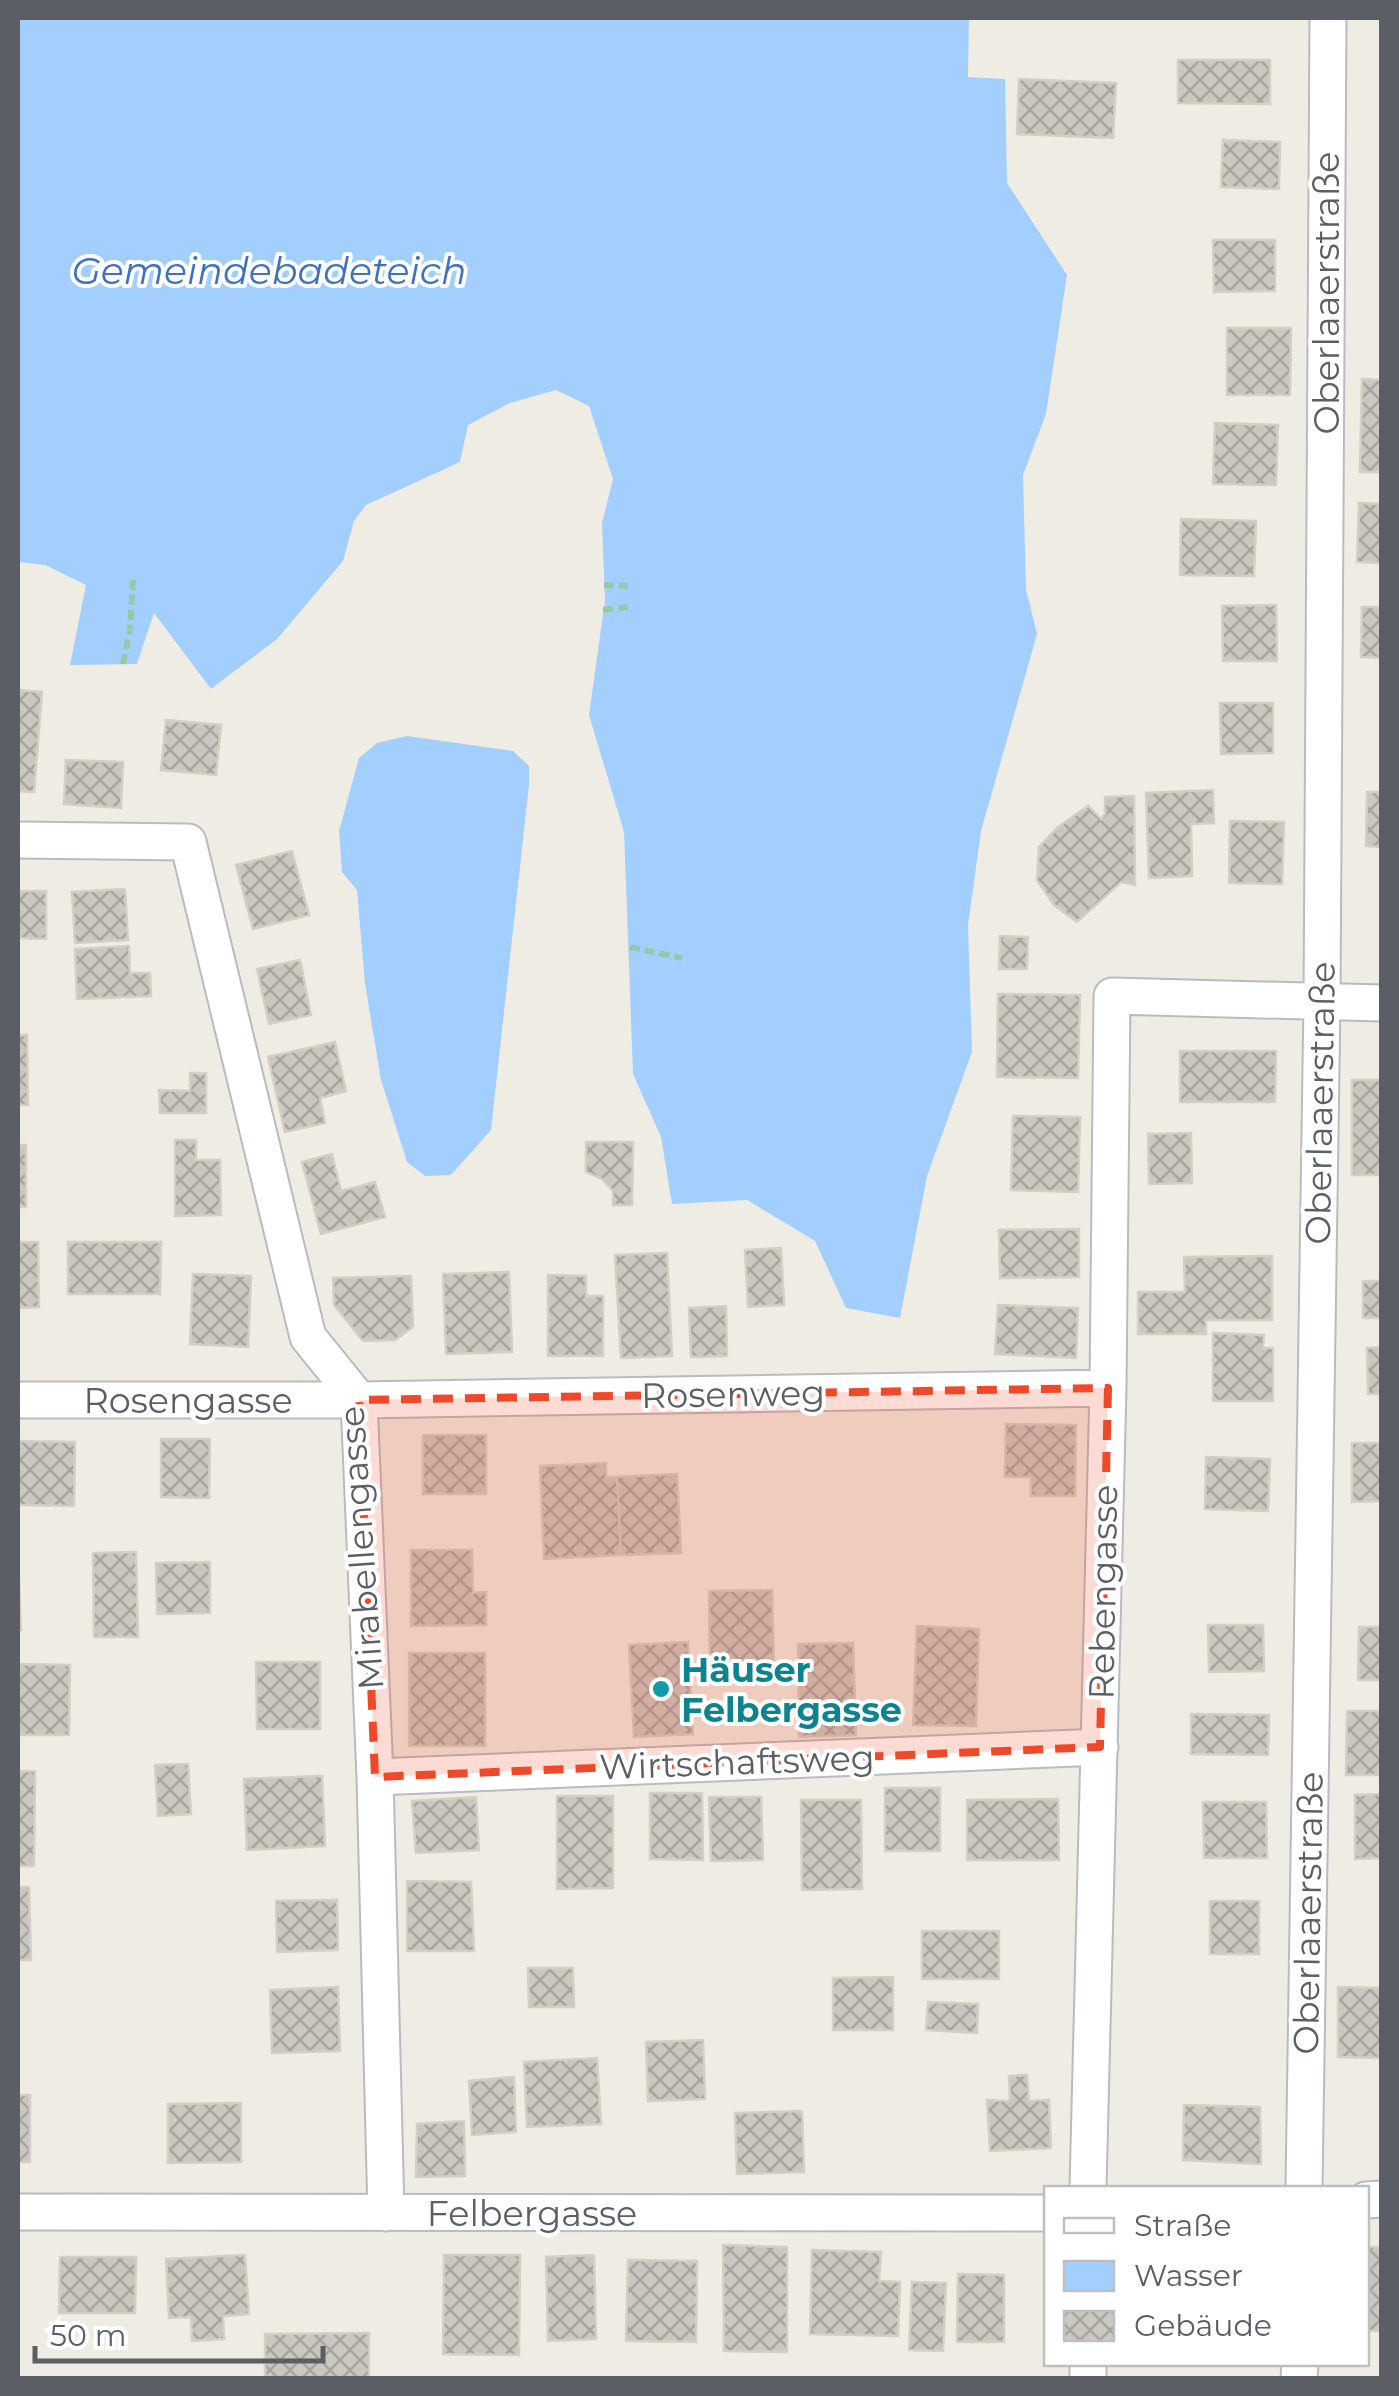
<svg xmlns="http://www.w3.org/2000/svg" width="1399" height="2396" font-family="Montserrat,sans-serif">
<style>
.water{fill:#a3cfff}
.building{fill:url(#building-cross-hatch);stroke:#d4cfc1;stroke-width:2.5}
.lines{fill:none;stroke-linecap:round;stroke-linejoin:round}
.street-casing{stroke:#b8bbc0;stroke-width:39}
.path{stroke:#97c8aa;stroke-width:6;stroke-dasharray:10 5;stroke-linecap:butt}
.street{stroke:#fff;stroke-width:35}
.marked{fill:#ef4929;fill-opacity:0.2;stroke:#ef4929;stroke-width:8;stroke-dasharray:20 12;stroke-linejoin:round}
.culture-dot{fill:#0f9aa8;stroke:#fff;stroke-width:4}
.labels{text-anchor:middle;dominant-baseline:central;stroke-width:8;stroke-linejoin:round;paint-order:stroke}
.street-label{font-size:35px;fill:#5b5f65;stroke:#fff}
.culture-label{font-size:35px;font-weight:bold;fill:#0d838f;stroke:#fff;text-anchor:start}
.water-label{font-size:38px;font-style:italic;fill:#3f72be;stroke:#fff}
</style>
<defs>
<pattern id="building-cross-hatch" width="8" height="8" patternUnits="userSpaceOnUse" patternTransform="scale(2.5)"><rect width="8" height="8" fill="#cac7c0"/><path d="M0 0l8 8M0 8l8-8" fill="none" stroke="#a7a5a0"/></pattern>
</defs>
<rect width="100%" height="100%" fill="#efede3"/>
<path class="water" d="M18 18H969L968 77 1005 79 1007 183 1067 275 1046 414 1023 475 1026 589 1037 634 981 831 968 925 972 1052 927 1176 900 1318 846 1308 815 1241 747 1200 672 1204 661 1137 633 1074 624 832 589 715 605 600 602 523 613 479 589 406 556 390 510 403 468 425 460 462 366 505 354 521 343 561 277 639 211 689 154 613 137 664 70 665 86 585 45 565 18 562Z
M407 736 513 751 529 766V785L491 1130 451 1175 425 1176 407 1162 381 1080 365 984 357 890 342 872 339 831 359 758 377 743Z"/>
<path class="building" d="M1178 60H1270V104L1178 103Z
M1019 79 1116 83 1113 138 1017 134Z
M1223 140 1280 142 1279 189 1221 187Z
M1213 240H1275V291L1214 292Z
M1227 328H1291L1290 395H1227Z
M1362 379 1382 380V472H1360Z
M1215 423 1278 425 1276 485 1213 484Z
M1359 503 1382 504V563L1357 562Z
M1181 519 1256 521 1254 576 1180 575Z
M1276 605 1277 661H1223L1222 606Z
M1362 607H1382V658L1361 657Z
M18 690 42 692 34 792 18 791Z
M1220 703H1273V753L1221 754Z
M166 720 221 725 216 775 161 770Z
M66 760 123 762 121 808 64 804Z
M1213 790 1214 823 1191 824 1192 876 1149 878 1146 793Z
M1367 792H1382V847L1366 846Z
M1134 796 1135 885 1121 882 1077 922 1054 905 1037 880 1039 847 1057 828 1088 806 1101 819 1105 814V797Z
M1230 821 1284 822 1282 884 1229 883Z
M292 851 309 915 253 929 236 865Z
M125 889 128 940 75 943 72 892Z
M18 891H46V939L18 938Z
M1000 936 1028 937 1027 969H999Z
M129 946 130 973H150L151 996 77 999 75 949Z
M300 960 311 1015 269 1024 257 969Z
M998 994 1080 995 1078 1078 997 1077Z
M18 1035H27L28 1105H18Z
M335 1042 346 1091 320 1098 325 1123 285 1132 268 1057Z
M1180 1051H1276L1275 1102H1180Z
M190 1073H206V1113H160L159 1090 190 1091Z
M1352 1080H1382V1175H1352Z
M1013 1116 1080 1117 1078 1192 1011 1190Z
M1191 1133 1192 1183 1149 1184 1148 1134Z
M175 1140H196V1160H220L221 1215 175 1216Z
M586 1142H633L632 1205H613V1191L602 1179 586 1172Z
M18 1145H26V1207H18Z
M332 1154 341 1191 375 1182 385 1217 321 1234 302 1162Z
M1079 1229V1277L1000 1278 999 1230Z
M18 1242H38L39 1307 18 1308Z
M68 1242H161L160 1294H68Z
M781 1248 784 1305 748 1307 745 1250Z
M667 1253 672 1356 621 1358 615 1255Z
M1272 1256V1320H1206V1334H1138V1292H1185L1184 1257Z
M509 1272 512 1352 446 1354 443 1274Z
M193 1274 251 1276 248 1347 190 1344Z
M548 1275 586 1276V1296H603V1356H548Z
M411 1276 413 1327 395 1340 363 1341 334 1305 333 1278Z
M1363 1281H1382V1318H1363Z
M998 1305 1078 1308 1076 1358 995 1354Z
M726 1306 727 1356 691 1357 689 1308Z
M1213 1333 1264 1335 1263 1348H1273V1401H1213Z
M1382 1347V1394H1368L1367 1348Z
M1006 1424 1076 1425 1075 1496H1031V1477H1005Z
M423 1435H486V1494H423Z
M161 1439H210L209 1498 161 1497Z
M18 1441 75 1442 74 1506 18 1505Z
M1352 1443H1382V1501L1352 1502Z
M1206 1457 1270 1459 1268 1511 1205 1509Z
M606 1463V1477H617L621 1555 544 1559 540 1466Z
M677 1474 681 1553 621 1555 617 1477Z
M411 1550H472L473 1593 486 1592V1625L411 1626Z
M136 1552 138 1637H94L93 1553Z
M18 1555 21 1630H18Z
M210 1562V1613L157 1614 156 1563Z
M772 1590 774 1672 710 1673 709 1591Z
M1208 1625H1263L1264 1671 1209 1672Z
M917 1626 979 1629 976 1726 913 1725Z
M1359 1627H1382V1680H1358Z
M688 1642 693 1734 634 1737 629 1645Z
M853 1643 856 1735 799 1737 798 1644Z
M409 1653H485V1746H409Z
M256 1662H320V1729H257Z
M18 1664 70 1665 69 1735H18Z
M1347 1711H1382V1775H1346Z
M1191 1714 1269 1715 1268 1755 1191 1754Z
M188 1764 191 1814 158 1816 155 1765Z
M18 1771H35L34 1866H18Z
M322 1776 325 1846 247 1850 244 1779Z
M885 1788H940V1851H885Z
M650 1793H702L703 1860 650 1859Z
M1382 1794V1858L1355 1859V1795Z
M557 1796H613V1888L557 1889Z
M476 1797 479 1850 416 1853 412 1801Z
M709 1797H761L763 1860 711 1861Z
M1058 1799 1059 1860H967V1800Z
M801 1800H861L862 1889 802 1890Z
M1203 1802H1266L1267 1858H1204Z
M407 1881 471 1882 474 1951H407Z
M18 1887H29L31 1960H18Z
M337 1900 338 1950 277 1952 276 1901Z
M1210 1901H1259V1954H1210Z
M922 1931H999V1979H922Z
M528 1968H573L574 2007H529Z
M893 1977V2030H833V1978Z
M338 1987 340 2051 272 2053 270 1990Z
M1338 1987 1382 1988V2058L1338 2057Z
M928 2002 978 2004 977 2033 926 2030Z
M703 2040 705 2099 648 2101 646 2042Z
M597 2058 601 2124 527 2127 524 2062Z
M1027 2075 1029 2101 1049 2100 1051 2148 990 2151 987 2100 1010 2101 1009 2076Z
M514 2077 516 2132 472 2135 469 2081Z
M18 2095H30V2162H18Z
M241 2103V2162L168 2163V2104Z
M1184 2105 1260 2107 1261 2164 1183 2160Z
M802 2111 804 2172 737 2174 735 2113Z
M464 2121 465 2176 416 2177 417 2124Z
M723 2245 787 2247V2352L724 2351Z
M1366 2247H1382V2331H1366Z
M812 2250 881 2252 879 2281 900 2282 898 2336 810 2334Z
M245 2255 249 2314 223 2316 224 2339 192 2341 191 2317 169 2318 166 2259Z
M444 2255H520L519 2355 443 2354Z
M594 2255 596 2339 548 2341 546 2257Z
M60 2257H136L135 2313H59Z
M628 2260 697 2261 696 2342 626 2341Z
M958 2274 1004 2275V2342H957Z
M912 2282 946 2283 943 2351 909 2350Z
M369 2333V2378H265V2334Z"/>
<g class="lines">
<defs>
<path id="street" d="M18 840 188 842 308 1337 359 1400 375 1777 386 2213
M18 1400H359L1108 1388
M375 1777 1100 1747
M1088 2188 1108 1388 1112 996 1382 1003
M1304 2188 1322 1002 1328 18
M1366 2200 1382 2199
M18 2212 1046 2213
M1088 2378V2364
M1299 2378 1300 2364"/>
</defs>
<use href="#street" class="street-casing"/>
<path class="path" d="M604 585 628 586
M603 610 629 607
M123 664 130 629 133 580
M630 947 682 958"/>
<use href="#street" class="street"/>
</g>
<path class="marked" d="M1108 1388 1100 1747 375 1777 359 1400Z"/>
<circle class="culture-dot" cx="661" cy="1689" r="10"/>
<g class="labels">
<g class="street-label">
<text transform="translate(1326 293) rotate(-90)">Oberlaaerstraße</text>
<text transform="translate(1320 1103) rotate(-89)">Oberlaaerstraße</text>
<text transform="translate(733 1394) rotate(-1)">Rosenweg</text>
<text x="188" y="1400">Rosengasse</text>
<text transform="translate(361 1548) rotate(-94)">Mirabellengasse</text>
<text transform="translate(1103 1592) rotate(-89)">Rebengasse</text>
<text transform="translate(737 1762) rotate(-2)">Wirtschaftsweg</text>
<text transform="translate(1308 1913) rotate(-89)">Oberlaaerstraße</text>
<text x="532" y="2213">Felbergasse</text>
</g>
<g class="culture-label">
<text x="681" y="1669">Häuser<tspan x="681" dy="40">Felbergasse</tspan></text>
</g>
<g class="water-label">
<text x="269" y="270">Gemeindebadeteich</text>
</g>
</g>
<rect width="1399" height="2396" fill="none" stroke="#5b5f65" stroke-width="40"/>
<rect x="1044" y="2186" width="325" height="180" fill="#ffffff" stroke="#bdbfc1" stroke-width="2.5"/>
<rect x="1064" y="2218" width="50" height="15" fill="#ffffff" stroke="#bdbfc1" stroke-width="2.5"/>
<text x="1134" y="2236" font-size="30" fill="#5b5f65">Straße</text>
<rect x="1064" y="2261" width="50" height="30" fill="#a3cfff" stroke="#bdbfc1" stroke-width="2.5"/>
<text x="1134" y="2286" font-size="30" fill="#5b5f65">Wasser</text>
<rect x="1064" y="2311" width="50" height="30" fill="url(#building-cross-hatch)" stroke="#bdbfc1" stroke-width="2.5"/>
<text x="1134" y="2336" font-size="30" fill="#5b5f65">Gebäude</text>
<path d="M35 2346v15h288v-15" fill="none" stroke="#5b5f65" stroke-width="5"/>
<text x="50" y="2346" font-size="30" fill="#5b5f65" stroke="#ffffff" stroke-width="8" paint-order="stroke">50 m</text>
</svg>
